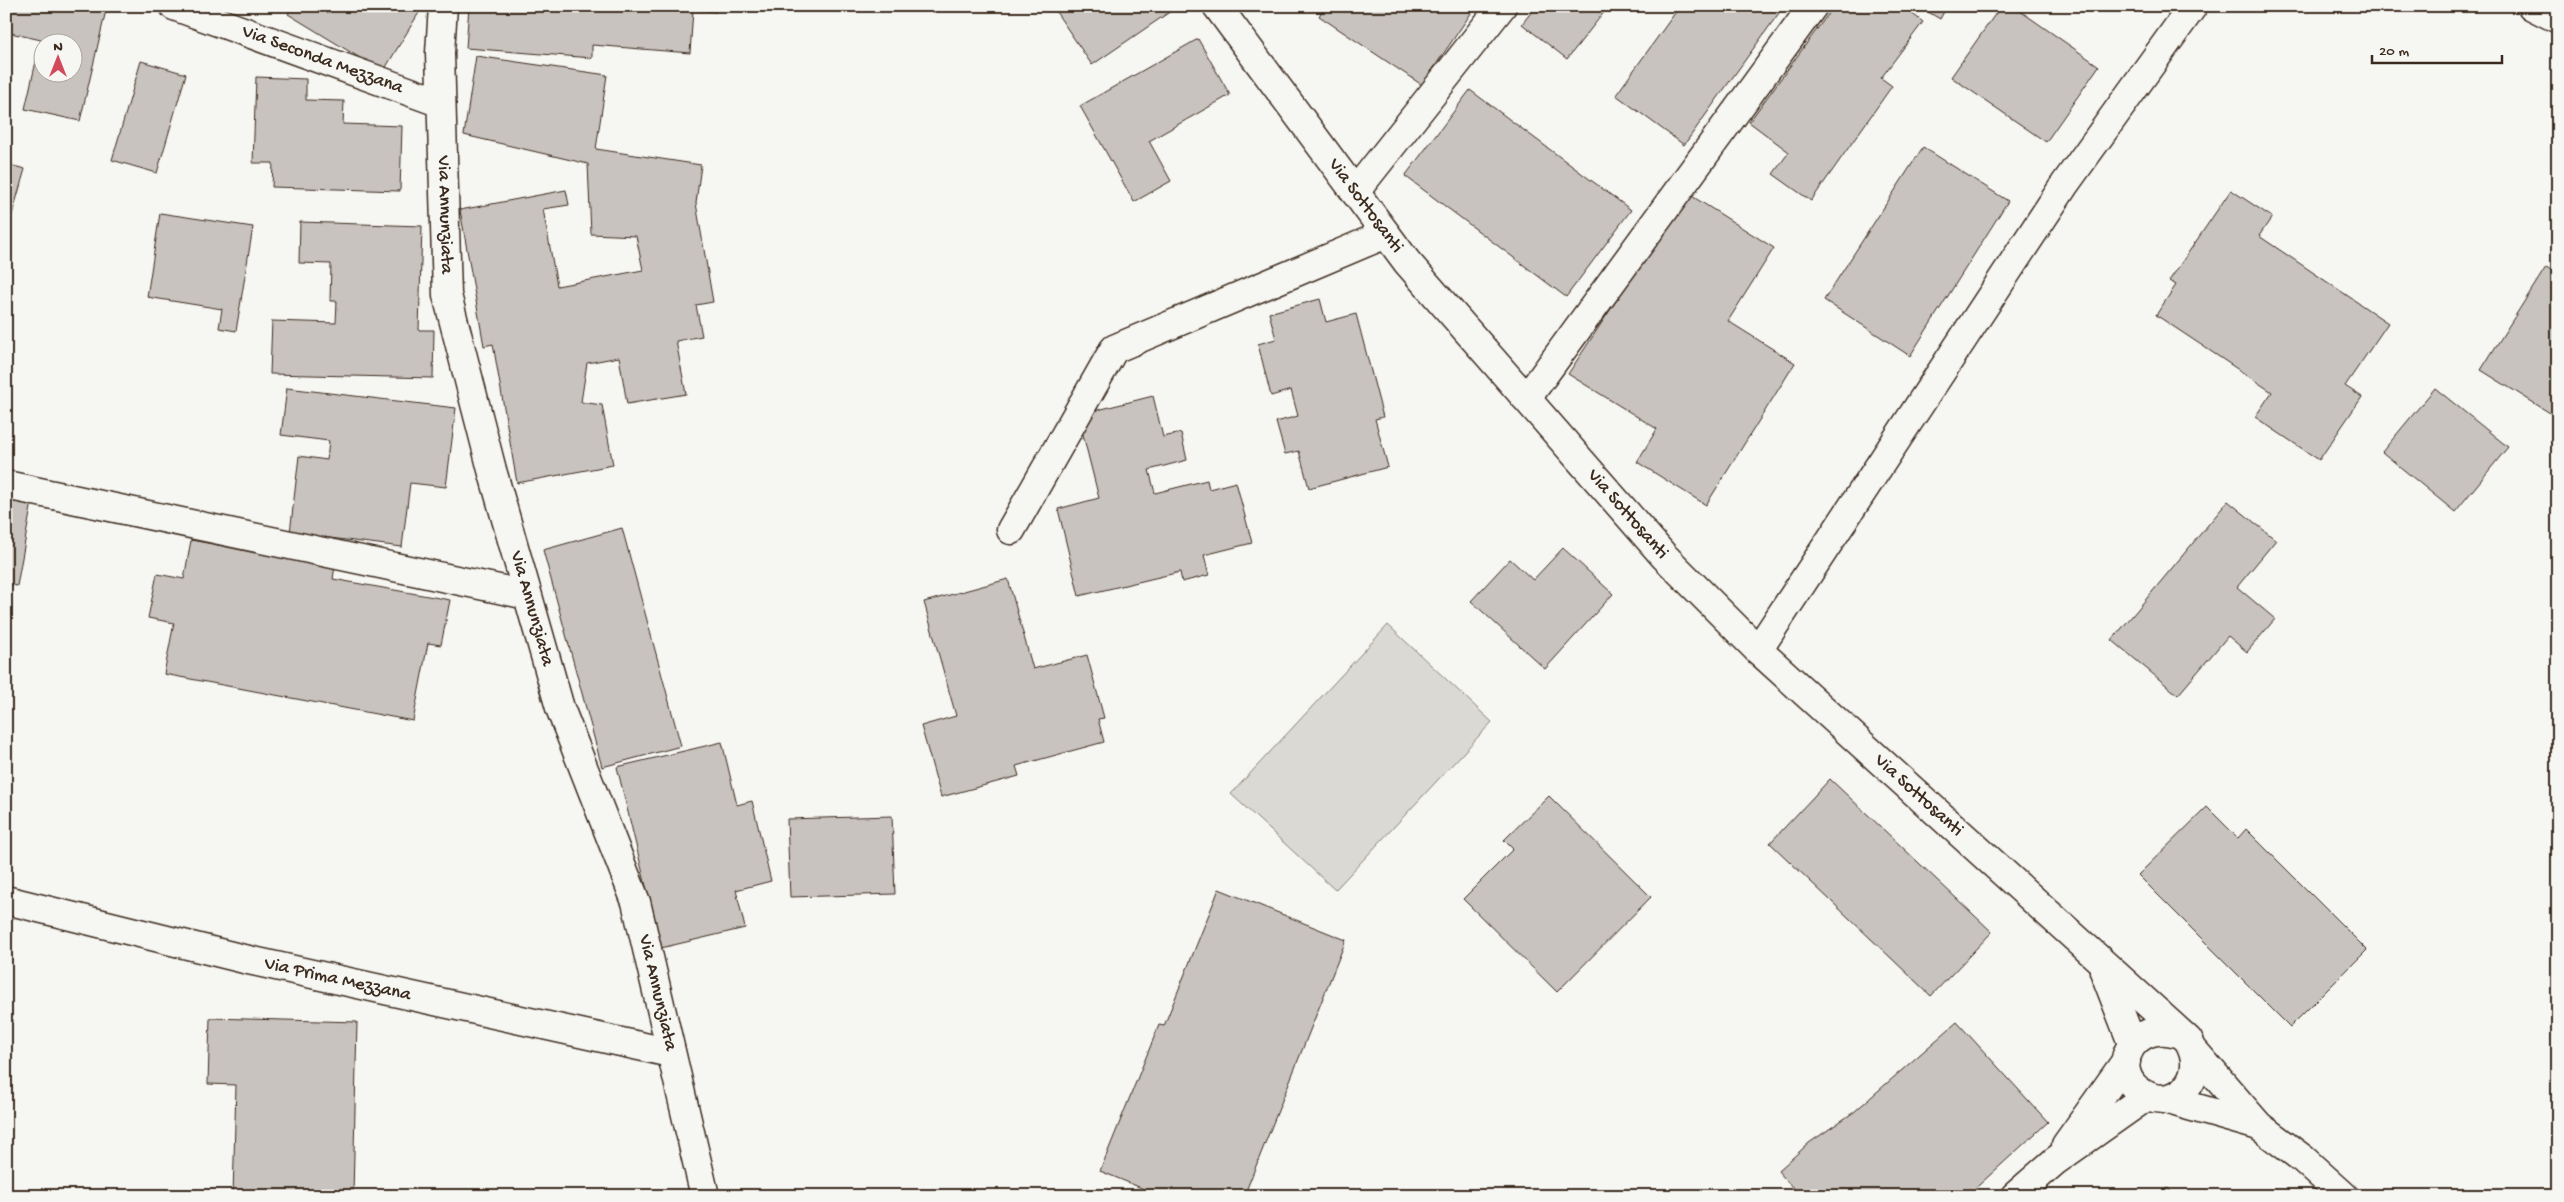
<svg xmlns="http://www.w3.org/2000/svg" width="2564" height="1202" font-family="'Gochi Hand',sans-serif">
<style>
.green{fill:#dad9d3;stroke:#8a8278}
.building{fill:#c8c3be;stroke:#3b2a1e;fill-rule:evenodd}
.lines{fill:none;stroke-linecap:round;stroke-linejoin:round}
.minor-casing{stroke:#3b2a1e;stroke-width:31}
.minor{stroke:#f6f6f2;stroke-width:28}
.labels{text-anchor:middle;dominant-baseline:central;stroke-width:4;stroke-linejoin:round;paint-order:stroke}
.street-label{font-size:19px;fill:#3b2a1e;stroke:#f6f6f2}
</style>
<rect width="100%" height="100%" fill="#f6f6f2"/>
<filter id="ink" filterUnits="userSpaceOnUse"><feTurbulence type="fractalNoise" baseFrequency=".02" numOctaves="2"/><feDisplacementMap in="SourceGraphic" scale="10" xChannelSelector="R" yChannelSelector="G"/><feConvolveMatrix kernelMatrix="1 2 1 2 8 2 1 2 1" color-interpolation-filters="sRGB"/></filter>
<g filter="url(#ink)">
<path class="green" d="M1388 625 1492 722 1335 890 1231 794Z"/>
<path class="building" d="M6 6H107L80 121 25 109 41 40 6 32ZM42 42H72V72H42Z
M292 6H423L383 72 288 14Z
M469 6H717L716 12 693 10 690 53 592 45V58L466 48Z
M1052 6H1167L1171 11 1092 65Z
M1325 6H1476L1422 85 1319 16Z
M1536 6H1609L1567 59 1522 24Z
M1680 6H1784L1684 145 1616 95Z
M1834 6H1902L1923 22 1881 78 1892 86 1811 201 1773 174 1789 152 1749 122Z
M1918 6H1947L1940 19Z
M2001 6H2013L2099 66 2046 142 1951 77Z
M1198 39 1230 95 1149 141 1171 181 1134 202 1080 106Z
M476 56 607 75 596 149 701 165 696 203 713 302 696 305 702 336 676 341 686 394 627 404 619 357 587 363 581 402 602 405 613 465 517 483 493 344 484 346 460 210 566 190 569 205 543 209 557 286 643 270 636 236 591 234 588 164 464 135Z
M141 61 186 74 157 173 112 160Z
M256 77 306 79V100L344 101 343 124 402 126 400 191 272 187 273 163H253Z
M1470 90 1631 210 1566 297 1405 176Z
M1923 147 2008 201 1910 356 1824 300Z
M6 164 25 169 6 236Z
M2231 190 2272 217 2259 236 2388 323 2345 386 2362 397 2319 460 2255 417 2272 392 2156 315 2176 285 2169 281Z
M1687 193 1774 248 1728 321 1795 363 1706 505 1637 462 1657 429 1568 374Z
M160 213 253 227 236 331 219 328 222 309 147 297Z
M300 222 422 226 419 330H434L433 378 270 374 272 321 336 323 337 301H330L331 264 299 263Z
M2546 267 2558 274V418L2481 370Z
M1320 299 1326 322 1356 314 1383 417 1375 419 1388 467 1309 488 1299 451 1285 454 1276 422 1298 416 1291 390 1271 396 1258 344 1276 339 1269 313Z
M287 388 456 408 446 487 410 483 402 547 290 533 299 456 327 460 329 441 281 435Z
M2435 388 2508 447 2455 512 2382 452Z
M1153 396 1163 437 1181 433 1187 460 1149 470 1155 493 1207 480 1209 489 1236 482 1252 543 1204 555 1209 575 1182 582 1180 572 1079 596 1058 509 1099 498 1078 415Z
M6 492 33 496 17 586 6 584Z
M2228 501 2276 540 2237 587 2275 619 2247 652 2228 636 2178 695 2112 640Z
M622 528 681 746 602 767 543 550Z
M191 540 335 566 333 579 450 600 441 645 428 643 413 721 164 674 174 623 148 618 157 574 184 579Z
M1563 548 1613 594 1545 669 1471 601 1510 559 1533 580Z
M1008 579 1033 669 1087 655 1104 718 1098 719 1104 742 1016 766 1019 776 941 797 921 726 956 716 924 602Z
M722 742 737 805 752 801 771 881 736 890 745 928 661 948 617 767Z
M1830 779 1992 932 1931 996 1770 843Z
M1549 796 1651 897 1557 992 1463 899 1513 849 1504 840Z
M2207 807 2238 838 2246 829 2367 950 2290 1027 2138 875Z
M892 816 895 894 790 897 787 819Z
M1219 889 1346 940 1244 1196H1161L1100 1171 1159 1025 1164 1026Z
M210 1018 357 1022 353 1196H233L236 1085 208 1084Z
M1957 1022 2048 1122 1967 1196H1800L1778 1171 1809 1143 1854 1112Z
M2168 1188 2174 1196H2157Z"/>
<g class="lines">
<defs>
<g id="minor">
<path id="s1" d="M174 6 441 103"/>
<path id="s2" d="M443 6 440 53 447 295 492 470 560 708 636 902 705 1196"/>
<path id="s3" d="M1217 6 1407 262 1664 556 1758 650 2188 1040C2212 1080 2170 1117 2137 1089 2109 1065 2135 1020 2177 1033"/>
<path d="M2532 6 2558 19"/>
<path d="M1355 192 1502 6"/>
<path d="M1524 396 1527 398 1813 6"/>
<path d="M6 485 527 595"/>
<path d="M1011 530 1114 349 1386 234"/>
<path d="M1758 650 2065 184 2193 6"/>
<path id="s4" d="M6 900 244 959 671 1053"/>
<path d="M2104 971 2132 1043"/>
<path d="M2195 1052 2259 1126 2303 1159 2344 1196"/>
<path d="M2165 1099 2259 1126"/>
<path d="M2066 1145 2126 1061"/>
<path d="M2015 1196 2055 1161 2147 1096"/>
</g>
</defs>
<use href="#minor" class="minor-casing"/>
<use href="#minor" class="minor"/>
</g>
</g>
<g class="labels">
<g class="street-label">
<text stroke="none"><textPath href="#s1" startOffset="158">Via Seconda Mezzana</textPath></text>
<text stroke="none"><textPath href="#s3" startOffset="249">Via Sottosanti</textPath></text>
<text stroke="none"><textPath href="#s2" startOffset="209">Via Annunziata</textPath></text>
<text stroke="none"><textPath href="#s3" startOffset="654">Via Sottosanti</textPath></text>
<text stroke="none"><textPath href="#s2" startOffset="614">Via Annunziata</textPath></text>
<text stroke="none"><textPath href="#s3" startOffset="1059">Via Sottosanti</textPath></text>
<text stroke="none"><textPath href="#s4" startOffset="341">Via Prima Mezzana</textPath></text>
<text stroke="none"><textPath href="#s2" startOffset="1019">Via Annunziata</textPath></text>
</g>
</g>
<rect width="2564" height="1202" fill="none" stroke="#f6f6f2" stroke-width="25"/>
<rect x="12" y="12" width="2539" height="1177" fill="none" stroke="#3b2a1e" stroke-width="2" filter="url(#ink)"/>
<g transform="translate(58 58)"><circle r="24" fill="#f6f6f2" stroke="#aba49d"/>
<path d="M0-4L9 19L0 12L-9 19Z" fill="#d1495b"/>
<text y="-8" font-size="14" font-weight="bold" text-anchor="middle" fill="#3b2a1e">N</text>
</g>
<path d="M2372 55v8h130v-8" fill="none" stroke="#3b2a1e" stroke-width="2.5"/>
<text x="2379" y="55" font-size="15" fill="#3b2a1e" stroke="#f6f6f2" stroke-width="4" paint-order="stroke">20 m</text>
</svg>
